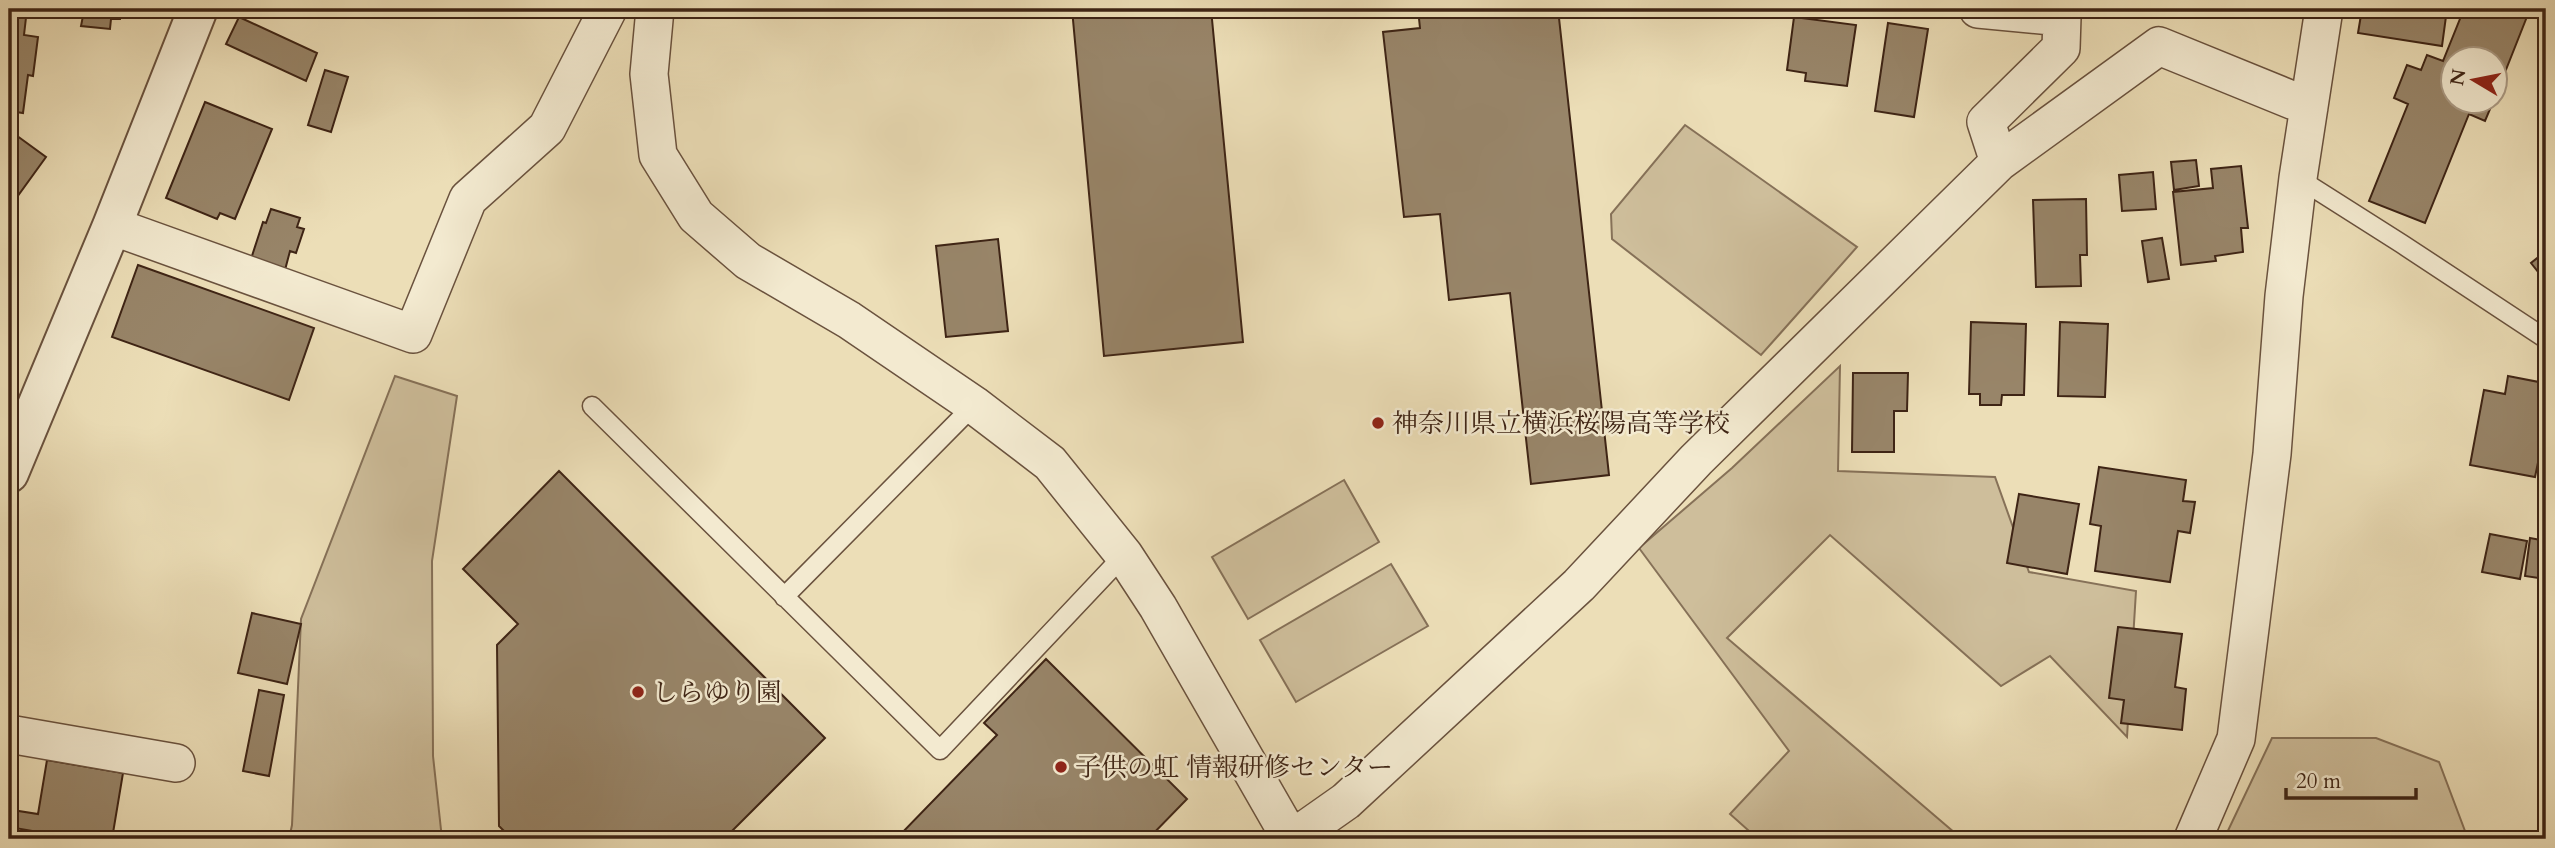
<svg xmlns="http://www.w3.org/2000/svg" width="2555" height="848" font-family="Cardo,'Noto Serif JP',serif">
<style>
.green{fill:#cebe9b;stroke:#867158;stroke-width:2}
.building{fill:#988569;stroke:#3e2415;stroke-width:2}
.lines{fill:none;stroke-linecap:round;stroke-linejoin:round}
.service-casing{stroke:#6a523e;stroke-width:21}
.minor-casing{stroke:#6a523e;stroke-width:40}
.tertiary-casing{stroke:#6a523e;stroke-width:42}
.service{stroke:#f3ead0;stroke-width:18}
.minor{stroke:#f3ead0;stroke-width:37}
.tertiary{stroke:#f3ead0;stroke-width:38}
.poi-dot{fill:#8f2418;stroke:#f3ead0;stroke-width:2.5}
.labels{text-anchor:middle;dominant-baseline:central;stroke-width:5;stroke-linejoin:round;paint-order:stroke}
.poi-label{font-size:26px;fill:#3e2415;stroke:#f3ead0;text-anchor:start}
</style>
<rect width="100%" height="100%" fill="#ecdeb7"/>
<filter id="stains"><feTurbulence type="fractalNoise" baseFrequency=".00286" numOctaves="4"/><feColorMatrix values="0 0 0 0 .2 0 0 0 0 .09 0 0 0 0 .02 0 0 0 .5 -.17"/></filter>
<radialGradient id="worn" r=".72"><stop offset=".6" stop-color="#630" stop-opacity="0"/><stop offset="1" stop-color="#630" stop-opacity=".3"/></radialGradient>
<path class="green" d="M1685 125 1857 247 1761 355 1612 239 1611 214Z
M1840 366 1838 471 1995 477 2029 572 2136 591 2127 737 2050 656 2001 686 1830 535 1727 638 1962 839H1758L1730 814 1789 751 1639 548 1732 468Z
M395 376 457 396 432 561 433 756 442 839H289L292 825 301 619Z
M1344 480 1379 542 1248 619 1212 557Z
M1391 564 1428 626 1296 702 1260 640Z
M2272 738H2376L2439 762 2468 839H2224Z"/>
<path class="building" d="M9 9H27L24 35 38 37 33 76 28 75 23 113 9 111Z
M62 9H121L120 19H111L110 29 81 26 83 16 62 14Z
M1072 9H1211L1243 342 1104 356Z
M1418 9H1558L1609 475 1531 484 1510 293 1449 300 1440 214 1404 217 1383 32 1420 28Z
M2362 9H2447L2442 46 2358 33Z
M2464 9H2530L2496 95V60H2454V102H2493L2485 121 2469 114 2425 223 2369 201 2408 104 2394 98 2407 65 2421 70 2427 55 2443 61Z
M239 17 317 53 306 81 226 44Z
M1794 17 1856 25 1847 86 1805 81 1806 73 1787 70Z
M1888 23 1928 29 1914 117 1875 111Z
M325 70 348 77 331 132 308 125Z
M205 102 272 129 235 219 220 213 217 219 166 198Z
M9 130 46 157 17 197 9 191Z
M2196 160 2199 186 2174 190 2171 162Z
M2241 166 2248 228H2241L2243 252 2215 256 2216 261 2181 265 2173 192 2213 188 2211 169Z
M2153 172 2156 209 2122 211 2119 175Z
M2086 199 2087 255H2080L2081 286 2036 287 2033 200Z
M271 209 300 218 297 227 304 229 296 253 290 251 285 270 251 259 263 222 266 223Z
M2162 238 2169 279 2148 282 2142 241Z
M998 239 1008 331 946 337 936 246Z
M2546 251V282L2531 263Z
M138 265 314 328 289 400 112 337Z
M1971 322 2026 324 2024 395H2002L2001 405H1980V394H1969Z
M2060 322 2108 324 2105 397 2058 396Z
M1853 373H1908L1907 411H1894V452H1852Z
M2508 376 2544 383 2541 400 2546 401V424L2535 477 2470 465 2484 390 2505 394Z
M2099 467 2186 480 2183 501 2195 502 2190 533 2178 531 2170 582 2095 571 2101 526 2090 524Z
M559 471 825 738 724 839H512L499 826 497 645 518 624 463 569Z
M2019 494 2079 504 2067 574 2007 563Z
M2490 534 2527 541 2520 579 2482 572Z
M2530 538 2546 541V579L2525 576Z
M252 613 301 624 287 684 238 673Z
M2118 627 2182 634 2175 687 2186 689 2182 730 2121 723 2124 700 2109 698Z
M1046 659 1187 799 1148 839H896L997 735 984 723Z
M259 690 284 695 269 776 243 771Z
M47 760 123 773 112 839H79L9 827 12 810 38 814Z"/>
<g class="lines">
<defs>
<path id="service" d="M2298 178 2402 244 2546 339
M592 406 940 750 1124 555
M784 597 974 405"/>
<path id="minor" d="M655 9 649 74 658 155 696 216 748 261 849 320 974 405 1050 463 1124 555 1158 607 1291 839
M1978 9 2062 17 2061 48 1986 122 1999 162
M112 226 413 334 468 199 547 128 608 9
M9 734 176 763
M1292 839 1346 801 1579 585 1696 460 1999 162 2159 46 2309 107
M2193 839 2236 739 2272 454 2284 296 2298 178 2324 9"/>
<path id="tertiary" d="M9 473 112 226 198 9"/>
</defs>
<use href="#service" class="service-casing"/>
<use href="#minor" class="minor-casing"/>
<use href="#tertiary" class="tertiary-casing"/>
<use href="#service" class="service"/>
<use href="#minor" class="minor"/>
<use href="#tertiary" class="tertiary"/>
</g>
<g class="poi-dot">
<circle cx="1378" cy="423" r="7"/>
<circle cx="638" cy="692" r="7"/>
<circle cx="1061" cy="767" r="7"/>
</g>
<g class="labels">
<g class="poi-label">
<text x="1392" y="423">神奈川県立横浜桜陽高等学校</text>
<text x="652" y="692">しらゆり園</text>
<text x="1075" y="767">子供の虹 情報研修センター</text>
</g>
</g>
<rect width="2555" height="848" fill="none" stroke="#ecdeb7" stroke-width="35"/>
<rect x="10" y="10" width="2534" height="827" fill="none" stroke="#3e2415" stroke-width="3.5"/>
<rect x="18" y="18" width="2520" height="813" fill="none" stroke="#3e2415" stroke-width="2"/>
<g transform="translate(2474 80) rotate(280)"><circle r="33" fill="#f3ead0" stroke="#ab9b85" stroke-width="2"/>
<path d="M0-5L12 26L0 18L-12 26Z" fill="#8f2418"/>
<text y="-10" font-size="19" font-weight="bold" text-anchor="middle" fill="#3e2415">N</text>
</g>
<path d="M2286 788v10h130v-10" fill="none" stroke="#3e2415" stroke-width="3.5"/>
<text x="2296" y="788" font-size="21" fill="#3e2415" stroke="#f3ead0" stroke-width="5" paint-order="stroke">20 m</text>
<rect width="100%" height="100%" filter="url(#stains)"/>
<rect width="100%" height="100%" fill="url(#worn)"/>
</svg>
